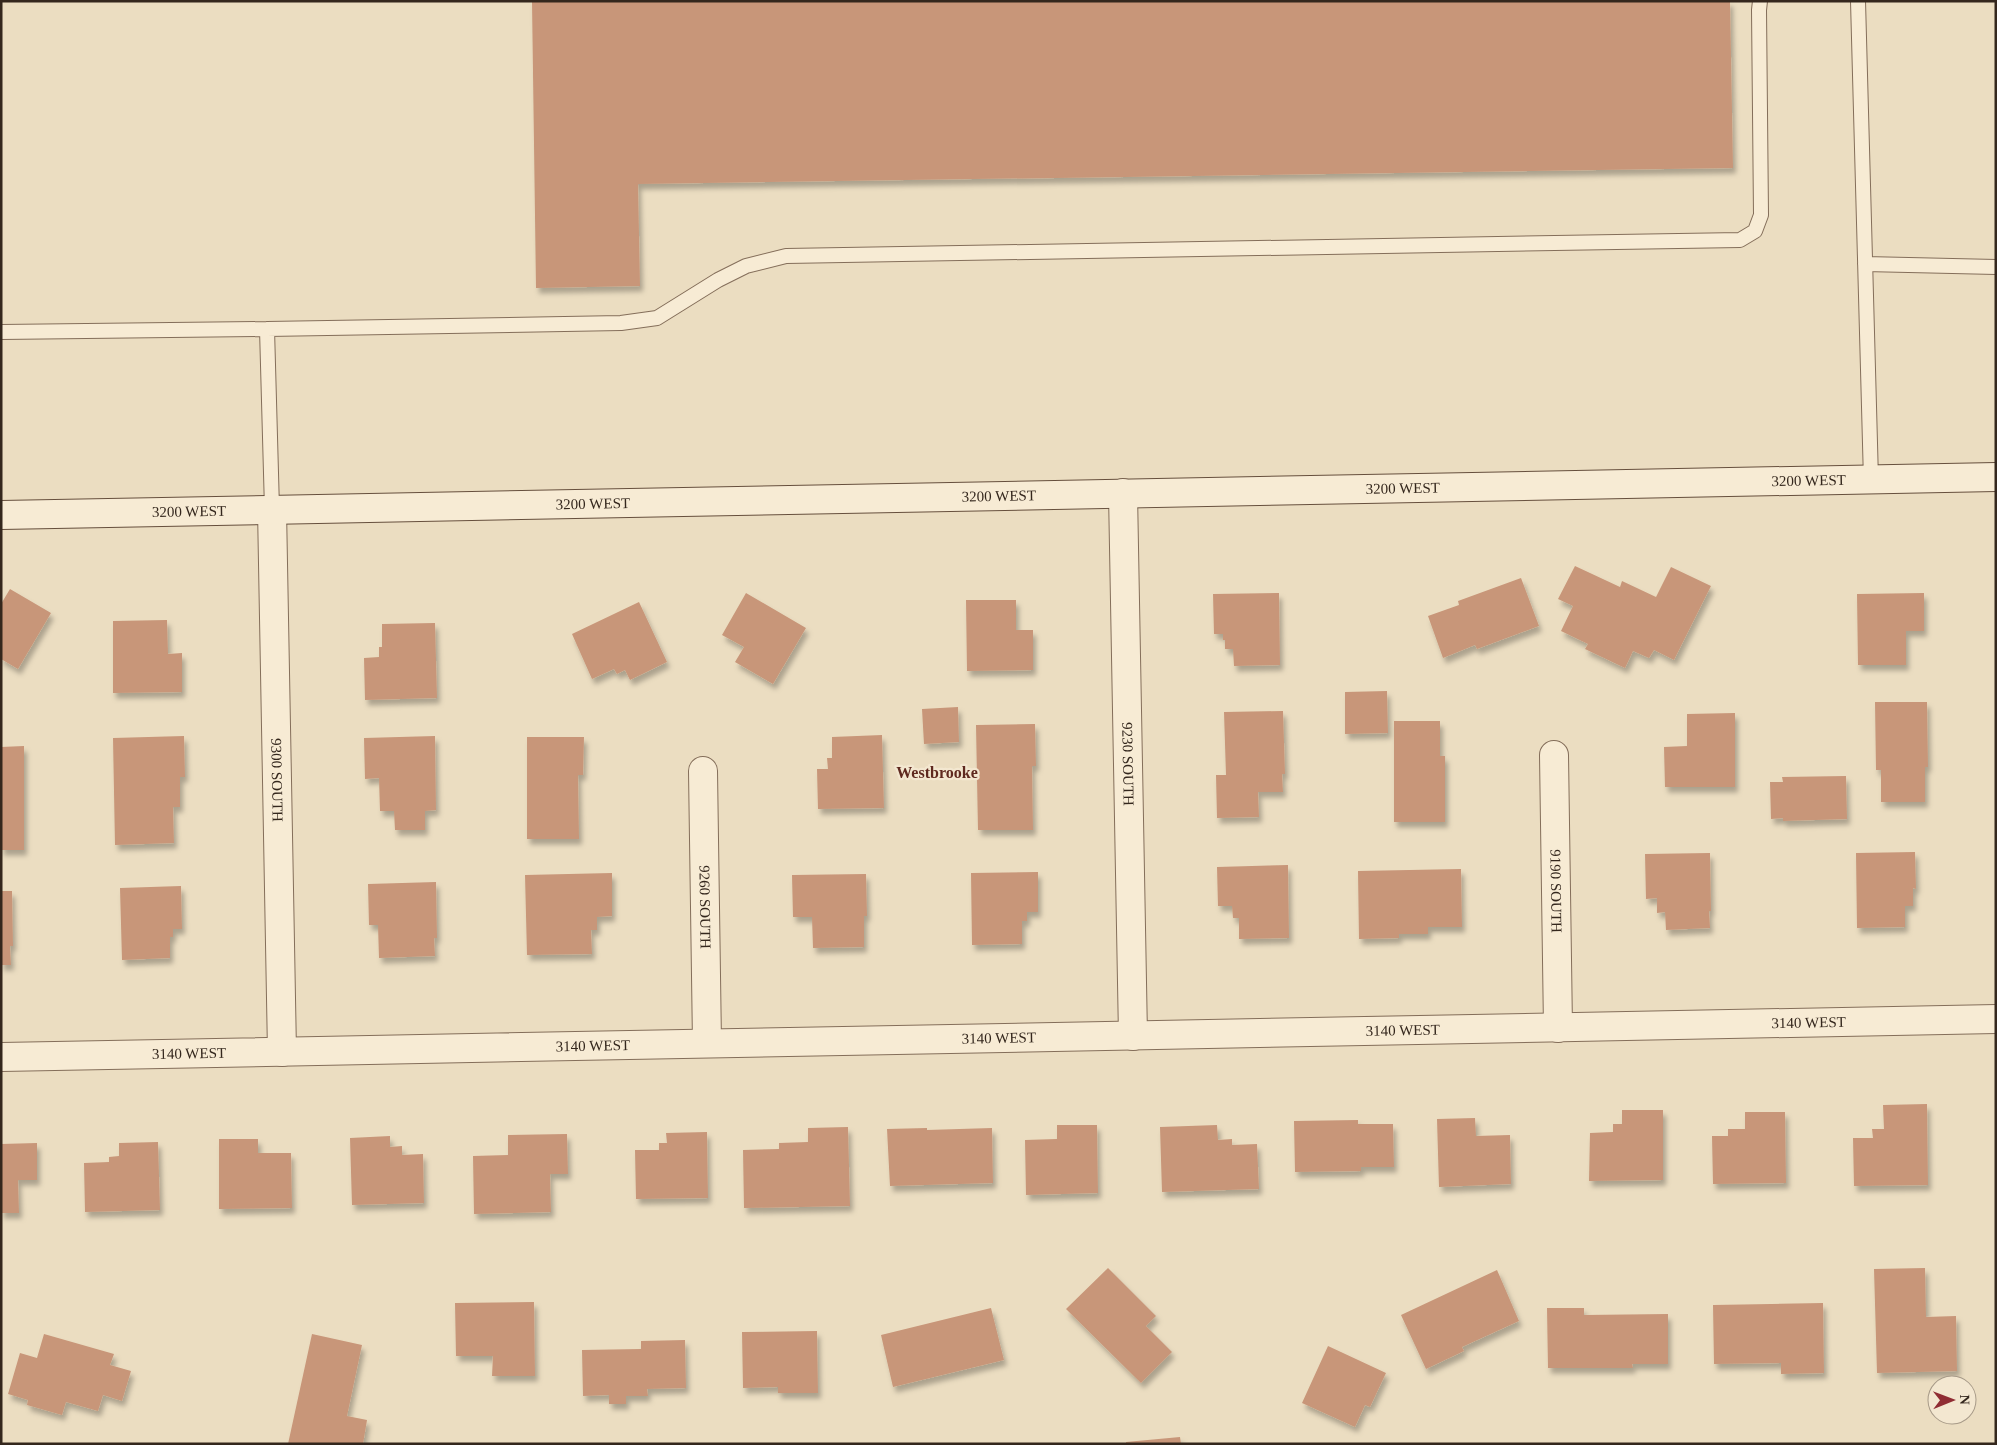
<svg xmlns="http://www.w3.org/2000/svg" width="1997" height="1445" font-family="Georgia,serif">
<style>
.building{fill:#c89679;filter:url(#shadow)}
.lines{fill:none;stroke-linecap:round;stroke-linejoin:round}
.lane-casing{stroke:#846e5a;stroke-width:16}
.street-casing{stroke:#846e5a;stroke-width:30}
.secondary-casing{stroke:#664f3d;stroke-width:30}
.lane{stroke:#f7ebd4;stroke-width:14}
.street{stroke:#f7ebd4;stroke-width:28}
.secondary{stroke:#f7ebd4;stroke-width:28}
.labels{text-anchor:middle;dominant-baseline:central;stroke-width:4.5;stroke-linejoin:round;paint-order:stroke}
.street-label{font-size:15px;fill:#34271d;stroke:#f3e7d0}
.neighbourhood-label{font-size:16px;font-weight:bold;fill:#5f291f;stroke:#f3e7d0}
</style>
<defs>
<filter id="shadow"><feDropShadow dx="3" dy="5.5" stdDeviation="2.5" flood-color="#0004"/></filter>
</defs>
<rect width="100%" height="100%" fill="#ebddc1"/>
<path class="building" d="M532 1H1730L1733 168 638 184 640 286 536 288Z
M1575 566 1620 587 1622 581 1656 597 1671 567 1711 586 1674 660 1654 650 1649 658 1633 651 1625 668 1585 649 1588 644 1561 631 1573 606 1558 599Z
M1521 578 1539 626 1477 649 1475 645 1443 658 1428 616 1459 605 1458 601Z
M10 589 51 613 18 669 1 659V604Z
M746 593 806 628 773 684 735 662 744 647 722 635Z
M1279 593 1280 665 1234 666 1233 649H1225V640H1223V634H1214L1213 594Z
M1924 593V631H1906V665H1858L1857 594Z
M966 600H1016V630H1033V670L967 671Z
M639 602 667 662 630 680 625 670 617 674 614 669 592 679 572 634Z
M167 620 168 654 182 653V692L113 693V621Z
M435 623 437 698 365 700 364 658 379 657V647H382V624Z
M1387 691 1388 733 1345 734V692Z
M1875 702H1927L1928 767H1925V802H1881V770H1876Z
M958 707 959 742 924 744 922 709Z
M1283 711 1285 774H1282L1283 792H1258L1259 817 1217 818 1216 775H1226L1224 712Z
M1735 713V787H1665L1664 747 1687 746V714Z
M1394 721H1440V756H1445V822H1394Z
M1035 724 1036 766H1032L1033 830H978L976 725Z
M882 735 884 808 818 809 817 769H828L827 758H832V737Z
M184 736 185 777H180V807H173L174 843 115 845 113 738Z
M435 736 436 810 425 811V830H395L394 811H380L379 778 365 779 364 738Z
M527 737H584L583 775H578L579 839H527Z
M24 746V850H1V747Z
M1846 776 1847 819 1783 821V818L1771 819 1770 782H1783L1782 777Z
M1915 852 1916 889 1913 888V906H1905V927L1857 928 1856 853Z
M1710 853 1711 911H1709L1710 928 1666 930 1665 912 1657 913V898L1646 899 1645 854Z
M1288 865 1289 938 1239 939V918H1233L1232 906H1218L1217 867Z
M1461 869 1462 927H1428V934H1399V938L1359 939 1358 871Z
M1038 872V912H1027V921H1022V944L972 945 971 873Z
M612 873V916L597 917V930H591L592 954 527 955 525 875Z
M866 874 867 916H864V947L813 948 812 917H793L792 875Z
M436 882 437 938H434L435 956 379 958 378 925H369L368 884Z
M181 886 182 929H173V937H170V958L122 960 120 888Z
M1 891H12L13 946H10L11 965H1Z
M1927 1104 1928 1185 1854 1186 1853 1138H1873L1872 1129H1884L1883 1105Z
M1622 1110H1663V1180L1589 1181 1590 1133 1613 1132V1124H1622Z
M1745 1112H1785L1786 1183 1713 1184 1712 1136H1728V1129H1745Z
M1475 1118 1476 1136 1510 1135 1511 1184 1439 1187 1437 1119Z
M1358 1120V1124H1393L1394 1167H1361V1171L1295 1172 1294 1121Z
M1057 1125H1097L1098 1193 1026 1195 1025 1140 1057 1139Z
M1217 1125 1218 1140 1232 1139V1145L1257 1144 1259 1189 1162 1192 1160 1127Z
M848 1127 850 1206 744 1208 743 1150 779 1149V1143L808 1142V1128Z
M927 1128V1130L992 1128 993 1183 890 1186 887 1129Z
M707 1132 708 1198 636 1199 635 1150H659V1143H667L666 1133Z
M567 1134 568 1174H550L551 1212 474 1214 473 1156 508 1155V1135Z
M390 1136V1147L402 1146V1155L423 1154 424 1203 352 1205 350 1138Z
M219 1139H258V1153H291L292 1208 219 1209Z
M158 1142 160 1210 85 1212 84 1163 109 1162V1157L119 1156V1143Z
M37 1143V1180H18L19 1213H1V1144Z
M1108 1268 1156 1316 1146 1326 1172 1352 1141 1383 1066 1309Z
M1925 1268 1926 1317 1956 1316 1957 1371 1877 1373 1874 1269Z
M1497 1270 1519 1321 1462 1347 1464 1351 1426 1369 1401 1315Z
M534 1302 535 1376H492L493 1356H456L455 1303Z
M1823 1303 1824 1373 1781 1374V1363L1714 1364 1713 1305Z
M991 1308 1004 1360 893 1387 881 1335Z
M1547 1308H1584V1315L1668 1314V1364H1632L1633 1368H1548Z
M817 1331 818 1393H778V1387L743 1388 742 1332Z
M44 1334 114 1354 110 1365 131 1371 122 1401 103 1395 98 1411 66 1402 62 1415 27 1405 28 1400 8 1394 20 1353 37 1358Z
M312 1334 362 1345 347 1416 367 1420 363 1444H288Z
M685 1340 686 1388 647 1389 648 1396H626V1404H609V1395L583 1396 582 1350 641 1349V1341Z
M1328 1346 1386 1373 1370 1407 1365 1405 1355 1427 1302 1403Z
M1180 1437 1181 1444H1126V1442Z"/>
<g class="lines">
<defs>
<path id="lane" d="M1858 1 1871 480
M1865 264 1996 267
M1 332 267 329
M272 509 267 329 621 323 657 318 718 280 746 266 786 256 1740 240 1755 231 1761 215 1759 10 1760 1"/>
<g id="street">
<path id="s1" d="M1123 493 1133 1036"/>
<path id="s2" d="M272 509 282 1052"/>
<path id="s3" d="M1554 755 1558 1028"/>
<path id="s4" d="M703 771 707 1043"/>
<path id="s5" d="M1 1057 1996 1019"/>
</g>
<g id="secondary">
<path id="s6" d="M1 515 1996 477"/>
</g>
</defs>
<use href="#lane" class="lane-casing"/>
<use href="#street" class="street-casing"/>
<use href="#secondary" class="secondary-casing"/>
<use href="#lane" class="lane"/>
<use href="#street" class="street"/>
<use href="#secondary" class="secondary"/>
</g>
<g class="labels">
<g class="street-label">
<text stroke="none"><textPath href="#s6" startOffset="1808">3200 WEST</textPath></text>
<text stroke="none"><textPath href="#s6" startOffset="1402">3200 WEST</textPath></text>
<text stroke="none"><textPath href="#s6" startOffset="998">3200 WEST</textPath></text>
<text stroke="none"><textPath href="#s6" startOffset="592">3200 WEST</textPath></text>
<text stroke="none"><textPath href="#s6" startOffset="188">3200 WEST</textPath></text>
<text stroke="none"><textPath href="#s1" startOffset="271">9230 SOUTH</textPath></text>
<text stroke="none"><textPath href="#s2" startOffset="271">9300 SOUTH</textPath></text>
<text stroke="none"><textPath href="#s3" startOffset="136">9190 SOUTH</textPath></text>
<text stroke="none"><textPath href="#s4" startOffset="136">9260 SOUTH</textPath></text>
<text stroke="none"><textPath href="#s5" startOffset="1808">3140 WEST</textPath></text>
<text stroke="none"><textPath href="#s5" startOffset="1402">3140 WEST</textPath></text>
<text stroke="none"><textPath href="#s5" startOffset="998">3140 WEST</textPath></text>
<text stroke="none"><textPath href="#s5" startOffset="592">3140 WEST</textPath></text>
<text stroke="none"><textPath href="#s5" startOffset="188">3140 WEST</textPath></text>
</g>
<g class="neighbourhood-label">
<text x="937" y="772">Westbrooke</text>
</g>
</g>
<rect width="1997" height="1445" fill="none" stroke="#34271d" stroke-width="5"/>
<g transform="translate(1952 1400) rotate(89)"><circle r="24" fill="#f3e7d0" stroke="#a79a88"/>
<path d="M0-4L9 19L0 12L-9 19Z" fill="#902d33"/>
<text y="-8" font-size="14" font-weight="bold" text-anchor="middle" fill="#34271d">N</text>
</g>
</svg>
